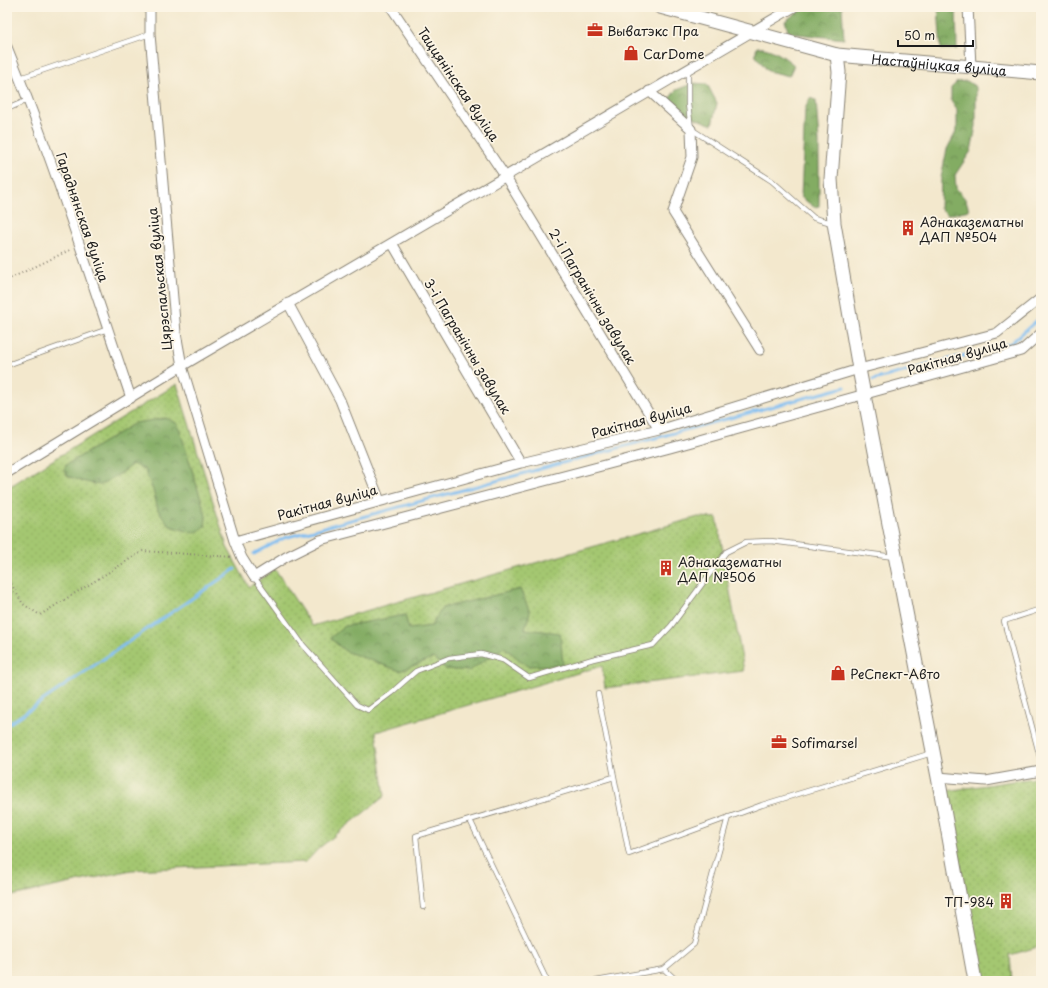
<svg xmlns="http://www.w3.org/2000/svg" width="1048" height="988" font-family="'Playpen Sans',sans-serif">
<style>
.grass{fill:url(#grass-dots);stroke:#607246}
.forest{fill:url(#forest-crowns);stroke:#506440}
.lines{fill:none;stroke-linecap:round;stroke-linejoin:round}
.stream{stroke:#7ebdf2;stroke-width:3}
.lane-casing{stroke:#888274;stroke-width:6}
.street-casing{stroke:#888274;stroke-width:11}
.secondary-casing{stroke:#888274;stroke-width:15}
.path{stroke:#888274;stroke-width:2;stroke-dasharray:1 3;stroke-linecap:butt}
.lane{stroke:#fff;stroke-width:4.5}
.street{stroke:#fff;stroke-width:9}
.secondary{stroke:#fff;stroke-width:13}
.labels{text-anchor:middle;dominant-baseline:central;stroke-width:3.5;stroke-linejoin:round;paint-order:stroke}
.poi-label{font-size:13px;fill:#1c1c1c;stroke:#fcf5e5;text-anchor:start}
.street-label{font-size:13px;fill:#1c1c1c;stroke:#fcf5e5}
</style>
<defs>
<pattern id="grass-dots" width="8" height="8" patternUnits="userSpaceOnUse"><rect width="8" height="8" fill="#a4c771"/><path d="M2 2h.1M6 6h.1" fill="none" stroke="#8daa61" stroke-width="1.8" stroke-linecap="round"/></pattern>
<pattern id="forest-crowns" width="20" height="18" patternUnits="userSpaceOnUse"><rect width="20" height="18" fill="#83ac63"/><path d="M2 6a3 3 0 1 1 6 0M12 15a3 3 0 1 1 6 0" fill="none" stroke="#6a8b51"/></pattern>
</defs>
<rect width="100%" height="100%" fill="#fcf5e5"/>
<filter id="ink" filterUnits="userSpaceOnUse"><feTurbulence type="fractalNoise" baseFrequency=".025" numOctaves="2"/><feDisplacementMap in="SourceGraphic" scale="8" xChannelSelector="R" yChannelSelector="G"/><feConvolveMatrix kernelMatrix="1 2 1 2 8 2 1 2 1" color-interpolation-filters="sRGB"/></filter>
<filter id="wash" filterUnits="userSpaceOnUse"><feTurbulence type="fractalNoise" baseFrequency=".012" numOctaves="4" result="noise"/><feDisplacementMap in="SourceGraphic" scale="16" xChannelSelector="R" yChannelSelector="G"/><feGaussianBlur stdDeviation="0.9" result="paint"/><feColorMatrix in="noise" values="0 0 0 0 0 0 0 0 0 0 0 0 0 0 0 0 0 1.4 0 .05"/><feComposite in="paint" operator="in"/></filter>
<g filter="url(#wash)">
<rect width="100%" height="100%" fill="#f3e8cd"/>
<path class="grass" d="M177 384 227 547 249 587 275 569 312 626 698 517 717 518 744 671 605 688 602 666 376 732 385 796 319 848 306 862 131 870 7 897V488Z
M1041 777V946L1010 955 1012 981H983L946 791Z"/>
<path class="forest" d="M805 7H842L844 39 789 33 785 21Z
M938 7H956L957 49H941Z
M757 47C772 48 783 56 794 65L789 76 768 71 755 55Z
M967 81 976 87V126L971 151 955 175 956 188 966 200 969 210 947 215 940 208 941 177 947 149 957 130V110L951 101V88L957 82Z
M694 83 707 84 717 103 712 125 678 111 669 99 676 90Z
M810 98 816 100 819 142V206L814 207 801 197 805 109Z
M166 418 178 424 206 516 205 528 194 533 170 526 158 510 153 490 144 469 132 464 123 472 100 485 81 481 68 476 64 470 66 465 135 423Z
M520 589 530 612 525 629 560 633 563 665 527 666 504 647 469 671 446 669 433 658 400 671 345 651 330 638 345 626 405 615 409 629 431 626 442 608Z"/>
<g class="lines">
<path class="stream" d="M873 380 1011 343 1041 317
M254 554 284 538 845 387
M7 725 235 569"/>
</g>
</g>
<g filter="url(#ink)">
<g class="lines">
<defs>
<path id="lane" d="M688 68V104L691 129 772 181 814 218 832 223
M20 78 150 34
M7 109 28 100
M7 365 108 329
M254 577 303 645 357 705 368 710 391 693 416 671 449 658 481 654 503 660 529 678 593 659 653 645 671 626 726 552 746 542 771 541 894 557
M1041 609 1004 621 1041 761
M598 694 629 854 762 805 932 753
M470 820 547 981
M423 907 416 836 614 777
M664 969 677 981
M596 981 664 969 694 944 728 817"/>
<path id="street" d="M150 7V34L176 333 182 366 235 541 242 558 254 577 286 557 320 540 670 448 1021 351 1041 333
M391 7 505 176 659 430
M968 7 971 66
M7 47C54 162 91 280 131 398
M649 91 691 129 692 157 673 212 760 350
M392 243 521 463
M288 303 340 400 380 501
M7 473 182 366 794 7
M235 541 521 463 659 430 859 369 997 333 1041 298
M938 777 986 781 1041 771"/>
<g id="secondary">
<path id="s1" d="M660 7 837 55 1041 73"/>
<path d="M837 55 839 72 831 179 834 223 859 369 938 777 975 981"/>
</g>
</defs>
<use href="#lane" class="lane-casing"/>
<use href="#street" class="street-casing"/>
<use href="#secondary" class="secondary-casing"/>
<path class="path" d="M7 280 72 249
M7 577 23 604 40 615 143 551 233 557"/>
<use href="#lane" class="lane"/>
<use href="#street" class="street"/>
<use href="#secondary" class="secondary"/>
</g>
</g>
<defs>
<symbol id="office-bare" viewBox="-9 -9 18 18"><path d="M-6-3h4V-5.5h4V-3h4V5H-6ZM-1-4.5V-3h2v-1.5ZM-6 0V1H6V0Z" fill="#c8321e" stroke="#fcf5e5" stroke-width="2.5" paint-order="stroke"/></symbol>
<symbol id="shop-bare" viewBox="-9 -9 18 18"><path d="M-5-2.5h2.3a2.7 3.5 0 0 1 5.4 0H5L5.5 6h-11ZM-1.5-2.5h3a1.5 2.3 0 0 0-3 0Z" fill="#c8321e" stroke="#fcf5e5" stroke-width="2.5" paint-order="stroke"/></symbol>
<symbol id="building-bare" viewBox="-9 -9 18 18"><path d="M-4-6H4V6H1V3H-1V6H-4ZM-2.5-4.3h1.7v1.8h-1.7ZM.8-4.3h1.7v1.8H.8ZM-2.5-1h1.7V.8h-1.7ZM.8-1h1.7V.8H.8Z" fill="#c8321e" stroke="#fcf5e5" stroke-width="2.5" paint-order="stroke"/></symbol>
</defs>
<g fill-rule="evenodd">
<use href="#office-bare" x="584" y="19" width="22" height="22"/>
<use href="#shop-bare" x="620" y="42" width="22" height="22"/>
<use href="#building-bare" x="897" y="217" width="22" height="22"/>
<use href="#building-bare" x="655" y="557" width="22" height="22"/>
<use href="#shop-bare" x="827" y="662" width="22" height="22"/>
<use href="#office-bare" x="768" y="731" width="22" height="22"/>
<use href="#building-bare" x="995" y="890" width="22" height="22"/>
</g>
<g class="labels">
<g class="poi-label">
<text x="607" y="30">Выватэкс Пра</text>
<text x="643" y="53">CarDome</text>
<text x="920" y="221">Аднаказематны<tspan x="920" dy="15">ДАП №504</tspan></text>
<text x="678" y="561">Аднаказематны<tspan x="678" dy="15">ДАП №506</tspan></text>
<text x="850" y="673">РеСпект-Авто</text>
<text x="791" y="742">Sofimarsel</text>
<text x="994" y="901" text-anchor="end">ТП-984</text>
</g>
<g class="street-label">
<text stroke="none"><textPath href="#s1" startOffset="286">Настаўніцкая вуліца</textPath></text>
<text transform="translate(459 84) rotate(56)">Таццянінская вуліца</text>
<text transform="translate(83 217) rotate(71)">Гараднянская вуліца</text>
<text transform="translate(159 279) rotate(-96)">Цярэспальская вуліца</text>
<text transform="translate(593 296) rotate(59)">2-і Пагранічны завулак</text>
<text transform="translate(468 346) rotate(59)">3-і Пагранічны завулак</text>
<text transform="translate(957 356) rotate(-16)">Ракітная вуліца</text>
<text transform="translate(641 420) rotate(-15)">Ракітная вуліца</text>
<text transform="translate(327 502) rotate(-15)">Ракітная вуліца</text>
</g>
</g>
<rect width="1048" height="988" fill="none" stroke="#fcf5e5" stroke-width="24"/>
<path d="M898 40v6h75v-6" fill="none" stroke="#1c1c1c" stroke-width="2"/>
<text x="904" y="40" font-size="12" fill="#1c1c1c" stroke="#fcf5e5" stroke-width="3" paint-order="stroke">50 m</text>
</svg>
